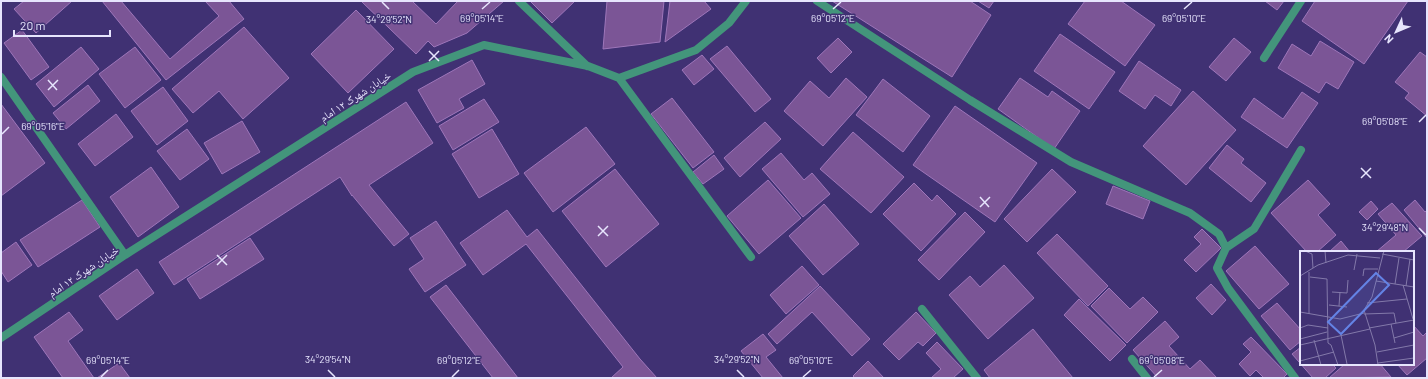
<svg xmlns="http://www.w3.org/2000/svg" width="1428" height="379" font-family="Barlow,'Noto Naskh Arabic',sans-serif">
<style>
.building{fill:#7b5596;stroke:#9e76ba}
.lines{fill:none;stroke-linecap:round;stroke-linejoin:round}
.street{stroke:#43957b;stroke-width:8}
.ticks{fill:none;stroke:#e7e5fd;stroke-width:1.5}
.labels{text-anchor:middle;dominant-baseline:central;stroke-width:3;stroke-linejoin:round;paint-order:stroke}
.street-label{font-size:11px;fill:#e7e5fd;stroke:#403173}
.inset-road{fill:none;stroke:#8379aa;stroke-width:1}
.view{fill:#6483e5;fill-opacity:0.15;stroke:#6483e5;stroke-width:2}
.inset-edge{fill:none;stroke:#e7e5fd;stroke-width:2}
.ticks-label{font-size:10px;text-anchor:middle;fill:#e7e5fd;stroke:#403173;stroke-width:3;stroke-linejoin:round;paint-order:stroke}
</style>
<rect width="100%" height="100%" fill="#403173"/>
<path class="building" d="M24 1H72L36 33 14 9Z
M102 1H121L170 59 219 16 205 1H229L244 19 166 80Z
M361 1H412L436 24 458 1H504L467 33 434 47 428 41 416 54Z
M532 1H575L552 23 531 2Z
M607 1H664L660 42 603 49Z
M670 1H704L711 9 665 42Z
M832 1H970L991 15 952 77Z
M978 1H994L989 8Z
M1085 1H1121L1155 25 1125 66 1068 24Z
M1265 1H1284L1277 10Z
M1315 1H1408L1364 64 1302 21Z
M356 10 394 49 348 93 311 54Z
M244 27 289 78 243 119 219 91 193 113 172 89Z
M22 30 49 67 31 80 4 43Z
M1060 34 1115 72 1089 109 1034 71Z
M838 38 852 52 831 73 817 58Z
M1234 38 1251 52 1226 81 1209 67Z
M1320 41 1354 62 1338 89 1326 82 1319 93 1278 68 1292 44 1311 56Z
M727 46 771 99 755 112 710 59Z
M81 47 99 69 54 107 36 84Z
M135 47 161 80 125 108 99 74Z
M1420 52 1427 57V116L1405 98 1409 93 1395 82Z
M702 55 714 69 694 85 682 70Z
M472 60 485 84 459 99 464 108 437 123 418 90Z
M1139 61 1181 90 1171 106 1155 95 1145 109 1119 91Z
M846 78 867 97 823 146 784 111 810 81 829 98Z
M1020 78 1048 97 1052 91 1080 111 1054 149 998 109Z
M883 79 930 116 903 152 856 115Z
M88 85 100 101 66 129 53 113Z
M163 87 188 121 157 145 131 111Z
M1193 91 1236 130 1186 185 1143 146Z
M1302 92 1318 103 1287 148 1241 117 1254 98 1283 119Z
M672 98 714 152 693 168 651 114Z
M484 99 499 122 453 150 439 126Z
M406 102 433 143 369 185 409 234 394 246 352 195V196L340 177 174 285 159 262Z
M1 104 45 163 1 196Z
M955 106 1037 163 995 222 913 165Z
M116 114 133 137 95 166 78 144Z
M242 121 260 152 222 174 204 143Z
M765 122 781 139 740 177 724 158Z
M586 127 615 164 553 212 524 173Z
M187 129 209 159 180 180 157 151Z
M492 129 519 174 479 198 452 154Z
M853 132 904 177 871 213 820 169Z
M1227 145 1244 159 1241 163 1266 183 1251 202 1209 168Z
M781 153 804 180 812 173 830 194 803 217 762 169Z
M714 155 724 169 703 184 693 172Z
M151 167 179 207 138 237 110 197Z
M615 169 659 224 606 267 562 211Z
M1052 169 1076 192 1027 242 1004 219Z
M768 180 801 218 759 254 727 216Z
M1308 180 1330 204 1318 215 1336 235 1317 252H1307L1271 213Z
M914 183 932 201 937 195 956 214 921 251 883 214Z
M1113 186 1150 201 1143 219 1106 204Z
M82 200 100 227 38 267 20 240Z
M1415 200 1425 212 1427 210V238L1404 210Z
M1371 201 1378 209 1367 220 1359 212Z
M1392 203 1422 236 1403 252H1376L1396 235 1378 214Z
M824 204 859 244 823 275 789 236Z
M507 210 527 237 537 229 640 359 657 378H611L623 367 526 244 483 275 460 243Z
M965 212 985 232 939 280 918 260Z
M436 221 466 265 425 292 409 269 424 259 410 238Z
M1202 229 1221 248 1196 272 1184 260 1201 244 1194 237Z
M1057 234 1108 286 1088 306 1037 253Z
M250 238 264 259 200 299 187 279Z
M1341 241 1350 252H1329Z
M16 242 32 265 8 282 1 271V253Z
M1255 246 1289 284 1259 309 1226 271Z
M1004 265 1034 298 988 339 949 295 970 276 980 287Z
M802 266 819 285 786 314 770 295Z
M137 269 154 293 117 320 99 296Z
M1211 284 1226 300 1212 315 1196 298Z
M446 285 518 378H493L430 297Z
M820 286 870 339 852 356 812 312 777 344 768 334Z
M1109 288 1130 309 1143 297 1158 312 1127 343 1091 306Z
M1079 299 1126 345 1110 361 1064 315Z
M1277 303 1301 330V341L1290 350 1261 316Z
M69 312 83 330 68 341 94 378H63L34 337Z
M916 312 936 333 923 346 918 342 899 360 883 344Z
M1165 321 1179 337 1169 346 1190 369 1200 360 1217 378H1158L1133 350Z
M1413 325 1423 336 1427 332V358L1407 375 1397 364H1413Z
M1033 329 1073 378H990L984 370Z
M763 334 776 350 766 357 783 378H763L741 351Z
M1251 337 1287 374 1283 378H1264L1256 370 1250 376 1239 364 1251 352 1243 344Z
M937 342 963 369 953 378H931L941 369 926 353Z
M1301 347V364H1332L1336 368 1325 378H1313L1292 354Z
M868 361 884 378H855L853 376Z
M119 363 130 378H97Z
M1345 364H1380L1391 377 1329 378Z"/>
<g class="lines">
<path class="street" d="M519 1 587 66
M817 1 970 100 1071 162 1190 213 1219 234 1226 248 1217 268 1228 288 1295 378
M1264 58 1301 1
M1 77 125 255
M619 78 751 257
M1226 248 1254 229 1301 150
M922 309 977 378
M1 338 125 255 413 72 484 45 588 66 619 78 696 50 729 23 746 1
M1132 359 1147 378"/>
</g>
<path class="ticks" d="M382 2 389 9M482 9 490 2M833 9 841 2M1184 9 1192 2M429 51 439 61M429 61 439 51M48 80 57 90M48 90 58 80M1419 122 1426 115M2 134 9 127M1361 168 1371 178M1361 178 1371 168M980 197 989 207M980 207 990 197M598 226 608 236M1419 228 1426 235M598 236 608 226M217 255 227 265M217 265 227 255M328 370 335 377M737 370 744 377M101 377 108 370M452 377 459 370M803 377 811 370M1154 377 1162 370"/>
<g class="labels">
<g class="street-label">
<text transform="translate(355 96) rotate(-33)">خیابان شهرک ۱۲ امام</text>
<text transform="translate(83 271) rotate(-34)">خیابان شهرک ۱۲ امام</text>
</g>
</g>
<g transform="translate(1300 251)">
<rect width="114" height="114" fill="#403173"/>
<path class="inset-road" d="M5 0 12 3 13 17M25 0 26 12M82 3 114 9M54 19 57 3M9 21V63M0 25 18 14 48 4 80 7M63 25 64 18H78M10 26 27 28 28 92 31 94 38 114M76 30 114 36M95 33 99 7M103 34 113 68M106 35 110 8M32 41 47 42 48 29M67 52 107 48M29 54 47 56M39 55 40 41M0 61 40 68 64 62M64 63 94 62 96 72M91 73 95 92M0 77 8 74 28 77M69 77 114 69M41 84 47 113M94 87 114 81M0 88 27 81M14 89 21 114M0 94 70 78M77 101 114 94M0 110 34 101M78 112 114 107M78 114 75 94 64 59 72 46 84 0"/>
<path class="view" d="M76 22 89 34 41 83 28 71Z"/>
<rect width="114" height="114" class="inset-edge"/>
</g>
<g class="ticks-label">
<text x="482" y="22">69°05'14"E</text>
<text x="833" y="22">69°05'12"E</text>
<text x="1184" y="22">69°05'10"E</text>
<text x="389" y="23">34°29'52"N</text>
<text x="1385" y="125">69°05'08"E</text>
<text x="43" y="130">69°05'16"E</text>
<text x="1385" y="231">34°29'48"N</text>
<text x="328" y="363">34°29'54"N</text>
<text x="737" y="363">34°29'52"N</text>
<text x="108" y="364">69°05'14"E</text>
<text x="459" y="364">69°05'12"E</text>
<text x="811" y="364">69°05'10"E</text>
<text x="1162" y="364">69°05'08"E</text>
</g>
<rect width="1428" height="379" fill="none" stroke="#e7e5fd" stroke-width="4"/>
<g transform="translate(1396 32) rotate(226)" stroke="#403173" stroke-width="3" paint-order="stroke">
<path d="M0-3L7 15L0 10L-7 15Z" fill="#e7e5fd"/>
<text y="-6" font-size="11" font-weight="bold" text-anchor="middle" fill="#e7e5fd">N</text>
</g>
<path d="M14 30v6h96v-6" fill="none" stroke="#e7e5fd" stroke-width="2"/>
<text x="20" y="30" font-size="12" fill="#e7e5fd" stroke="#403173" stroke-width="3" paint-order="stroke">20 m</text>
</svg>
